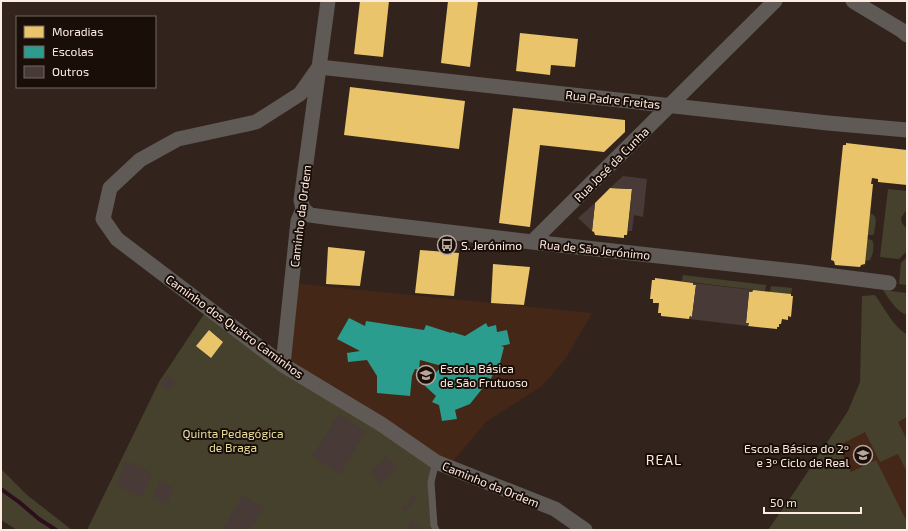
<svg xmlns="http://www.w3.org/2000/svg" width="908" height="531" font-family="'Exo 2',sans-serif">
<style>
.built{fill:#452717}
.green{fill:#46412d}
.homes{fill:#e9c46a}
.schools{fill:#2a9d8f}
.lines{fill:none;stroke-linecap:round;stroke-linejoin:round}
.stream{stroke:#2d0f1c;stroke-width:4}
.building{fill:#483a37}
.lane{stroke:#5f5a56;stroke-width:7}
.street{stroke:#5f5a56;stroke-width:15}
.labels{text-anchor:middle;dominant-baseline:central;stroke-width:4;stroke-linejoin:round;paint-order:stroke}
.street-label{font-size:12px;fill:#feece3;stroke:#190e08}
.poi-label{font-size:12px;fill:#feece3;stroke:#190e08;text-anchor:start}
.park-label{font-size:12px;fill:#e7de9c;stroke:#190e08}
.quarter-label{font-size:14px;letter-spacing:1px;fill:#feece3;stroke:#190e08}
</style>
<rect width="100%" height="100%" fill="#32241c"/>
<path class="built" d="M291 283 592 313 566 358 542 386 487 421 448 467 283 365Z
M907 392V530H805L848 410Z"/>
<path class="green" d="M888 189 907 191V211L905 212 901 218 902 223 907 229V251L899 259 880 257Z
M870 213C879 216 875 225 874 233L873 235H868Z
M867 239 872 240C875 245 873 255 870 260L865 261Z
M907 257V285L899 284 901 263Z
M683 275 766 285 765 291 682 281Z
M771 286 792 288 791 294 770 292Z
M883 290 907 293V315C896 311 889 299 883 290Z
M875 295C883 306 894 328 907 334V417L898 422 907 440V472L898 454 880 462 865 432 838 446 851 472 876 460 907 522V530H768L789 500 848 411 860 382 862 296Z
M208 308 436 462 431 482 434 526 430 527 431 530H87L159 382Z
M1 469 27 495 72 530H17L1 520Z"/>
<path class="homes" d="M360 1H389L383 57 354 54Z
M448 1H478L470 67 441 63Z
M520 33 578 39 575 67 551 65 550 75 516 71Z
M350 87 465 101 459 149 344 135Z
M513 108 625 120V132L604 152 540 145 530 227 499 223Z
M846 143 907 150V185L878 182V179L872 178 871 184H873L865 264 861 265 860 267 835 265 834 261 831 260 843 145H846Z
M610 188 632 189 627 235H624V238L595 235 594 232 592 231 595 203Z
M328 247 365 251 360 286 326 284Z
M420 250 459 253 454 296 415 293Z
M493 264 530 267 524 305 491 303Z
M655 278 693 283V285H696L692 317 690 316 689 319 661 316V313H658L659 303H653V299H650L652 280H655Z
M753 290 791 294V296H793L791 317 788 316V320L782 319 781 324H779V327H777V329L748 326 749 323H746L749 292H752Z
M209 330 223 342 211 358 196 346Z"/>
<path class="schools" d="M349 318 365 326 366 321 424 330 426 325 451 333 452 332 465 336 486 323 488 327 496 325 497 332 507 330 510 344 501 346 504 347 499 367 496 366 491 379 486 377 482 389 470 404 455 410 457 419 442 421 439 405 432 402 436 396 424 385 442 366 420 360 419 370 415 369 412 376 410 396 377 393V376L367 360 348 362 347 353 360 351 337 339Z"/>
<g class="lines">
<path class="stream" d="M1 489 19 502 39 519 56 530"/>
</g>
<path class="building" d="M623 176 647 179 643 217 634 215 632 231H628L632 189 610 188Z
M595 203 592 231 578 218Z
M693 283 753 290 752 292H749L746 323H749L748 326 689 319 690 316 692 317 696 285H693Z
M167 375 176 381 170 390 161 384Z
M339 414 366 431 340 474 312 456Z
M386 456 397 468 381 484 370 473Z
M126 461 152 473 142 497 115 485Z
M159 481 174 487 167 504 152 498Z
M243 495 264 508 250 530H222Z
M414 495 417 498 405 511 402 508Z
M412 520 426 530H405Z"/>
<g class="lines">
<path class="lane" d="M436 462 431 482 434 526 436 530"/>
<path class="street" d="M853 1 901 30 907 35
M319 67 300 94 256 122 178 139 140 160 110 188 103 219 117 239 283 365 381 424 436 462 555 509 585 530
M319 67 828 123 907 130
M303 209 310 215 332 218 532 242 803 272 889 283
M532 242 775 1
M283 365 298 221 303 209 301 200 328 1"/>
</g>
<defs>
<symbol id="bus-ring" viewBox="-11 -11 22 22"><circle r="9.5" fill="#190e08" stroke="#b7a69d" stroke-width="1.5"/><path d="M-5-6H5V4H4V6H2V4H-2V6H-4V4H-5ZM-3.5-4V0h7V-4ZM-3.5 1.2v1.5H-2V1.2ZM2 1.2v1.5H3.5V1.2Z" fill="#b7a69d"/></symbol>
<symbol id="school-ring" viewBox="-11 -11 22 22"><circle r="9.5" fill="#190e08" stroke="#b7a69d" stroke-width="1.5"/><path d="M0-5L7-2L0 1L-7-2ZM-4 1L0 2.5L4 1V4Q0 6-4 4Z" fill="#b7a69d"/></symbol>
</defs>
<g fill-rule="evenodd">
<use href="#bus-ring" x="436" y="234" width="22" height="22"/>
<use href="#school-ring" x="415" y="364" width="22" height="22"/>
<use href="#school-ring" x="852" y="444" width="22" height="22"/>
</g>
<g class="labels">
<g class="street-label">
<text transform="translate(613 99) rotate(6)">Rua Padre Freitas</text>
<text transform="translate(611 164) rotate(-45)">Rua José da Cunha</text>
<text transform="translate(300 216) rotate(-83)">Caminho da Ordem</text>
<text transform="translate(595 249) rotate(6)">Rua de São Jerónimo</text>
<text transform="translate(235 326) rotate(36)">Caminho dos Quatro Caminhos</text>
<text transform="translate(491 484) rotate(22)">Caminho da Ordem</text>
</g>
<g class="poi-label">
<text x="461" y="245">S. Jerónimo</text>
<text x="440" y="368">Escola Básica<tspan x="440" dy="14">de São Frutuoso</tspan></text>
<text x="849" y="448" text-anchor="end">Escola Básica do 2º<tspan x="849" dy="14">e 3º Ciclo de Real</tspan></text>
</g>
<g class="park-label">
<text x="233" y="433">Quinta Pedagógica<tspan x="233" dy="14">de Braga</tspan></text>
</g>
<g class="quarter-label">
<text x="664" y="459">REAL</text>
</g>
</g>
<rect width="908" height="531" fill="none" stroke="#feece3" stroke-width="4"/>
<rect x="16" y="16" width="140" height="72" fill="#190e08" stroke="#756760"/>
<rect x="24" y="26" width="20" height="12" fill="#e9c46a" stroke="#756760"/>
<text x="52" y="36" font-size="12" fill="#feece3">Moradias</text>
<rect x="24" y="46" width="20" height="12" fill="#2a9d8f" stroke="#756760"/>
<text x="52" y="56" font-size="12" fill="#feece3">Escolas</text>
<rect x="24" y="66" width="20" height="12" fill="#483a37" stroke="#756760"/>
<text x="52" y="76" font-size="12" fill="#feece3">Outros</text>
<path d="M764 507v6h97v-6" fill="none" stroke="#feece3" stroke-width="2"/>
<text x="770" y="507" font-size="12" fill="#feece3" stroke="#190e08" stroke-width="3" paint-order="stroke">50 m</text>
</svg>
